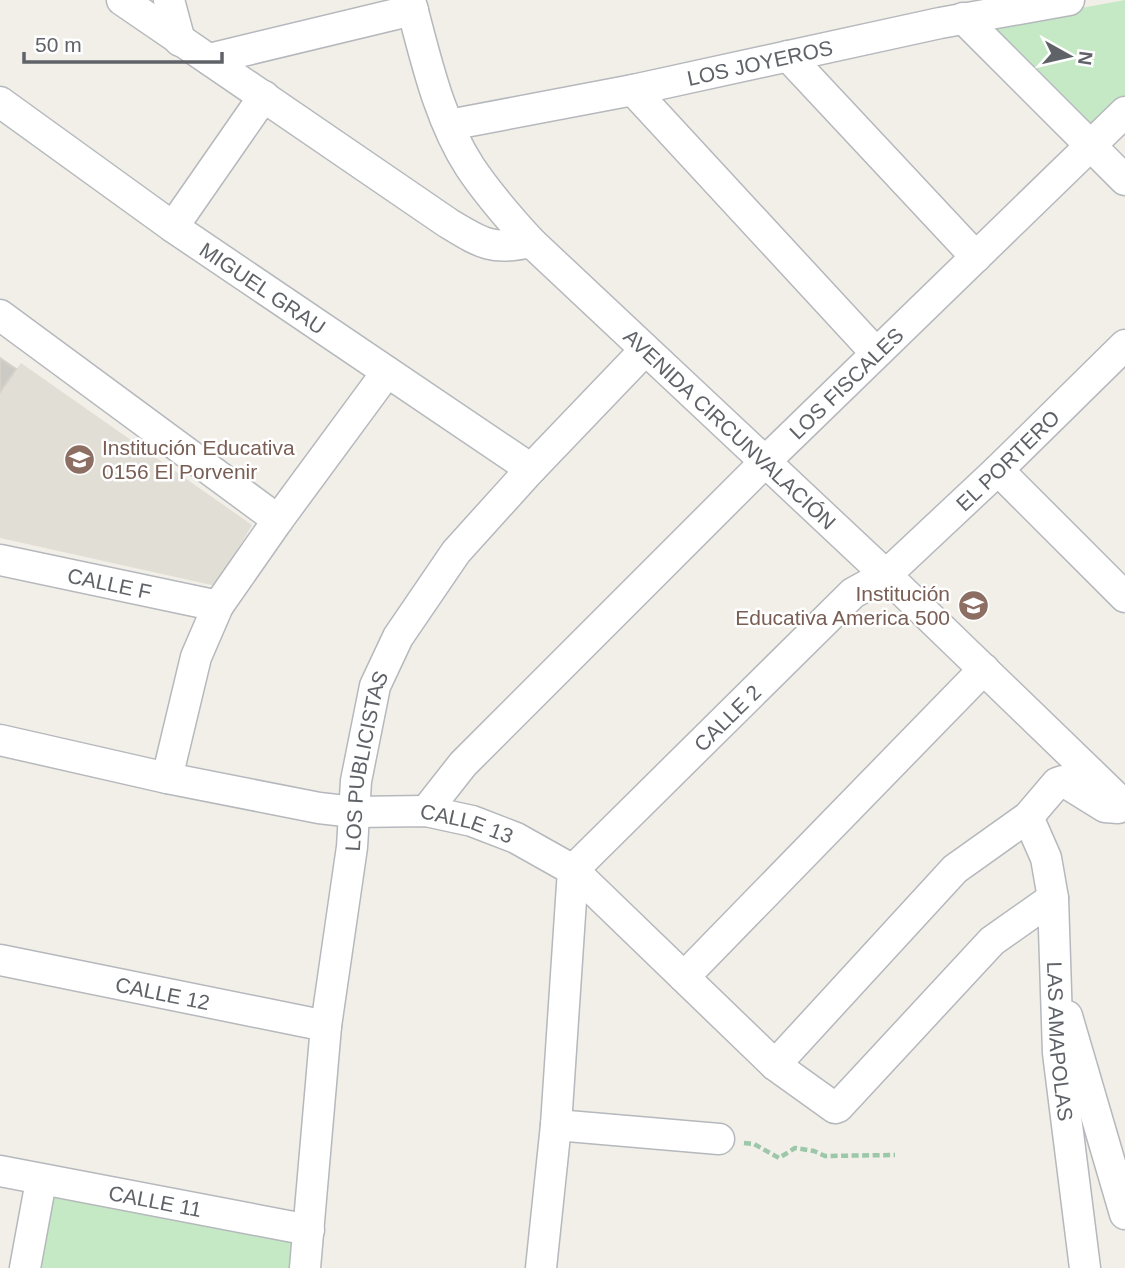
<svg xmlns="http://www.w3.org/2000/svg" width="1125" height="1268" font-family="Arial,sans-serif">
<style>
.education{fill:#e1ded6}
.green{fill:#c5e8c5}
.building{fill:#cccac5;stroke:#d6d1c6;stroke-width:2}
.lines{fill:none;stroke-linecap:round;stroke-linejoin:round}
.minor-casing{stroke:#b5b8bc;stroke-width:33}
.path{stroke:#9cc7a9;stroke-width:4.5;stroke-dasharray:7 3.5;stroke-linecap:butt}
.minor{stroke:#fff;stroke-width:30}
.labels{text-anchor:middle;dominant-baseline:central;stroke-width:5;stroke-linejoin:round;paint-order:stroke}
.street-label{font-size:21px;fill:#5f6368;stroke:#fff}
.education-label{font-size:21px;fill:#785e54;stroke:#fff;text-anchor:start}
</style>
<rect width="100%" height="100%" fill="#f1efe8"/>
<path class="education" d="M21 363 252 525 216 586 0 538V392Z"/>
<path class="green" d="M1125 0V100L1095 130 995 36V27L1000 23Z
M50 1193 302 1241 299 1268H35Z"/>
<path class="building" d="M0 358 16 369 0 392Z"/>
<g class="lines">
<defs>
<g id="minor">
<path d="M122 0 448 223C481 243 492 251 531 242"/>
<path d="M169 0 180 41"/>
<path id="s1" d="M410 0C425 55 438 118 470 167 488 194 509 218 531 242L886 575 1125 806"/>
<path d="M963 18 1125 180"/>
<path d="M788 56 976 257"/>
<path d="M209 59 413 10"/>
<path d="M633 90 876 353"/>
<path id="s2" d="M0 102 173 227 531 469"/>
<path id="s3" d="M449 125 633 90 940 23 1069 0"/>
<path d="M173 227 264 96"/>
<path d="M0 315 278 520"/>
<path d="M998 470 1125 597"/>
<path id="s4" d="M0 560 218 606"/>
<path id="s5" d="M0 740 167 778 319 808 354 812 426 811 472 821 516 838 573 870 775 1065 835 1108 838 1107 992 941 1053 898"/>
<path d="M167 778 196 657 218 606 278 520 387 372"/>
<path id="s6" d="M426 811 463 764 779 448 1125 112"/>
<path id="s7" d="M1028 817 1046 858 1053 898 1058 1053 1085 1268"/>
<path id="s8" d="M0 960 326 1026"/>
<path d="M684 977 984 669"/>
<path d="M1067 1016 1125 1214"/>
<path d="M775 1065 955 869 1028 817 1057 783 1063 781 1105 807 1118 808"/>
<path d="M556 1125 719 1139"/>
<path id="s9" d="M0 1171 309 1230"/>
<path d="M25 1268 41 1181"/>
<path id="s10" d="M305 1268 326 1026 352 847 356 781 375 686 398 637 456 552 531 469 645 350"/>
<path id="s11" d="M541 1268 556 1125 573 870 853 593 886 575 998 470 1125 345"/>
</g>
</defs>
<use href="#minor" class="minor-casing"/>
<path class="path" d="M744 1143 754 1144 779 1158 795 1148 814 1151 825 1156 895 1155"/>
<use href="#minor" class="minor"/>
</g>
<defs>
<symbol id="school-disc" viewBox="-11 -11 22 22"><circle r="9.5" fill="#8d6e63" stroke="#fff"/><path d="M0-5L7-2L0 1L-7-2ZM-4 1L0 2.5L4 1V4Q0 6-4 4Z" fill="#fff"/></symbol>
</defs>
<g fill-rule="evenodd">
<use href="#school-disc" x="62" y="442" width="35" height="35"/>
<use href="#school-disc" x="956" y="588" width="35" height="35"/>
</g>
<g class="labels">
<g class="street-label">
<text stroke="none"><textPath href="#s3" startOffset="317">LOS JOYEROS</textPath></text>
<text stroke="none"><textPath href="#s2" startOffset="322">MIGUEL GRAU</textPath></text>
<text stroke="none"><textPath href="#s6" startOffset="600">LOS FISCALES</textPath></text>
<text stroke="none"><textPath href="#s1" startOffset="548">AVENIDA CIRCUNVALACIÓN</textPath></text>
<text stroke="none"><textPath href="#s11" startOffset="998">EL PORTERO</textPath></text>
<text stroke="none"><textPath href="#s4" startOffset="112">CALLE F</textPath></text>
<text stroke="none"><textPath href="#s11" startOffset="616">CALLE 2</textPath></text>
<text stroke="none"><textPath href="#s10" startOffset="511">LOS PUBLICISTAS</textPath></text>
<text stroke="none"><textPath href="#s5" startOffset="476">CALLE 13</textPath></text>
<text stroke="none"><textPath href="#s8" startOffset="166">CALLE 12</textPath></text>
<text stroke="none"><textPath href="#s7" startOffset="229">LAS AMAPOLAS</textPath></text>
<text stroke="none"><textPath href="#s9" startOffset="158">CALLE 11</textPath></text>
</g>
<g class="education-label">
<text x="102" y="447">Institución Educativa<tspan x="102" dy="24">0156 El Porvenir</tspan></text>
<text x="950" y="593" text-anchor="end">Institución<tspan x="950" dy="24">Educativa America 500</tspan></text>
</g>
</g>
<g transform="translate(1069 56) rotate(98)" stroke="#ffffff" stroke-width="5" paint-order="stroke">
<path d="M0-5L12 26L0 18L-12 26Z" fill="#5f6368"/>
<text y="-10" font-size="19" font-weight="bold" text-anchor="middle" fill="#5f6368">N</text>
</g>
<path d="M24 52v10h198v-10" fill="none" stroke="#5f6368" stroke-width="3.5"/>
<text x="35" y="52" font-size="21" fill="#5f6368" stroke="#ffffff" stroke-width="5" paint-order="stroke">50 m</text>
</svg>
